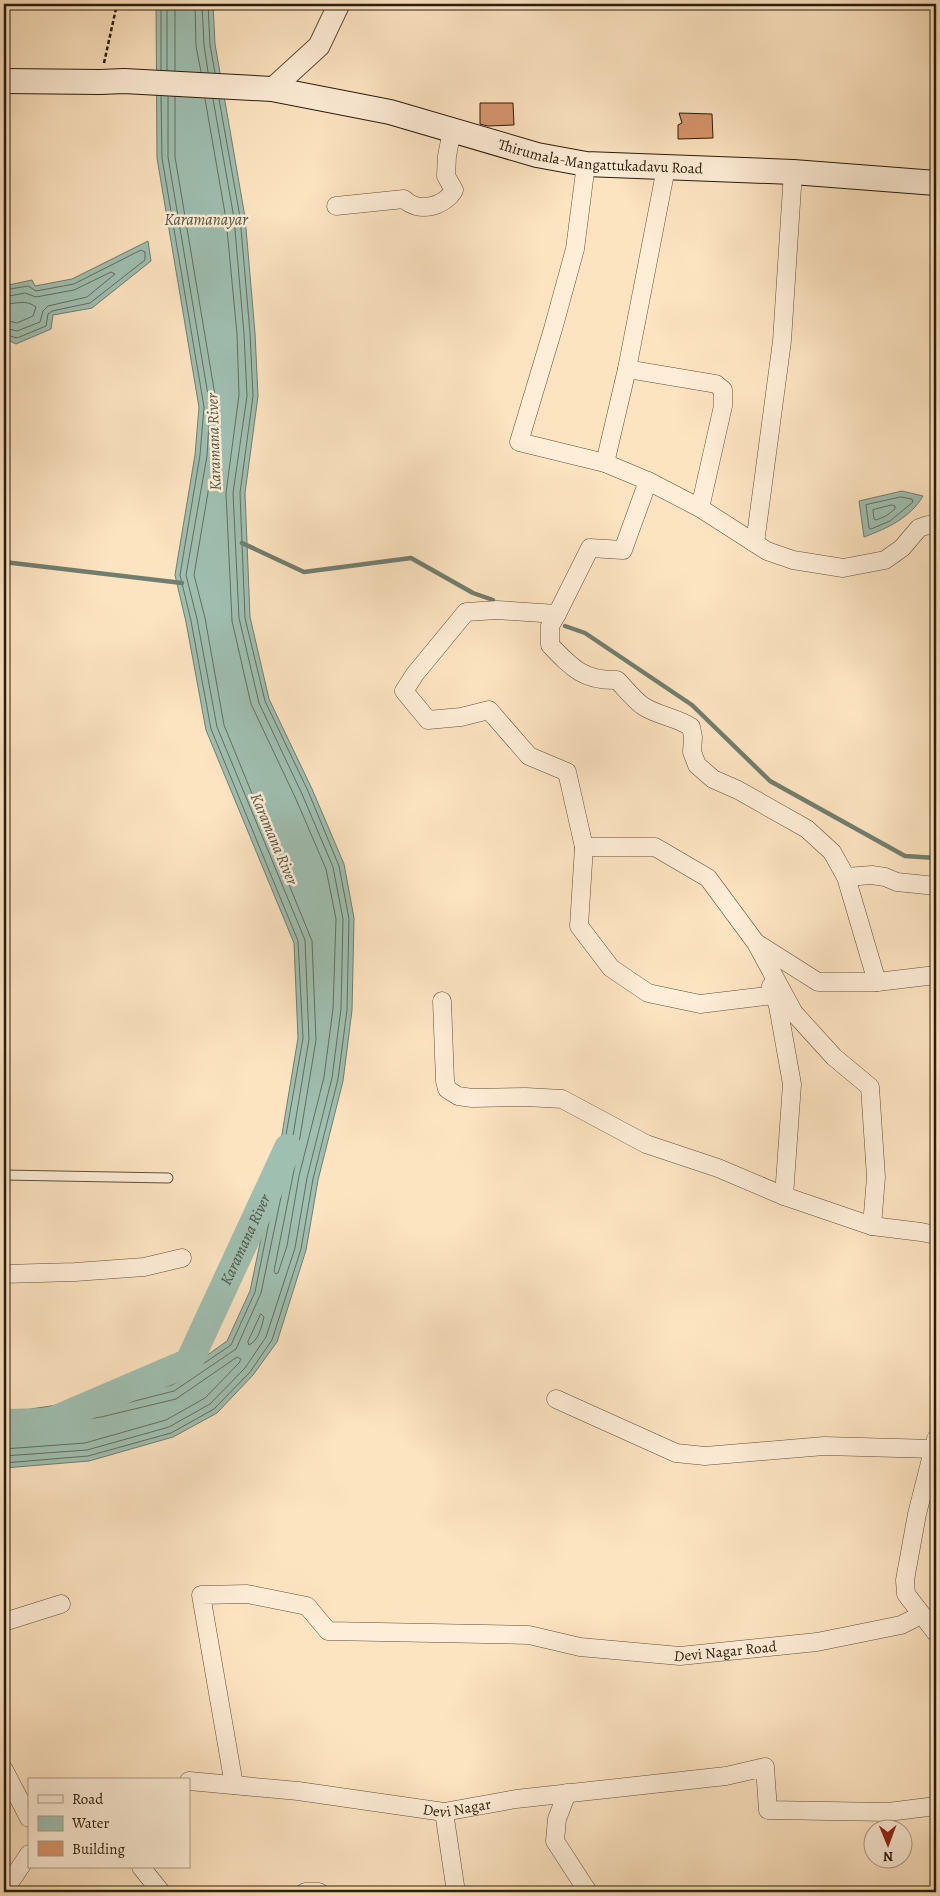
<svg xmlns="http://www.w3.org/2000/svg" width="940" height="1896" font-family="Alegreya,serif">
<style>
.water{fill:#9fbfb1;stroke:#707e6f}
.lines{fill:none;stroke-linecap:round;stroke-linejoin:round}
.shore{stroke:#646e5e;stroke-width:1}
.stream{stroke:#707e6f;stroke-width:4.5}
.river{stroke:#9fbfb1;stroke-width:28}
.building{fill:#d7956c;stroke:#291c0b}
.service-casing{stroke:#5e4e38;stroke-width:11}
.minor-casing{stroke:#5e4e38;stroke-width:19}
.tertiary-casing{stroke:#5e4e38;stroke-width:23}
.secondary-casing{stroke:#291c0b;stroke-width:26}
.path{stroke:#291c0b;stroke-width:2.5;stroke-dasharray:4 2.5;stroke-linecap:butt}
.service{stroke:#feedd7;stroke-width:9}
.minor{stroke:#feedd7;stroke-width:18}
.tertiary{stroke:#feedd7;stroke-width:21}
.secondary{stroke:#feedd7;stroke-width:24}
.labels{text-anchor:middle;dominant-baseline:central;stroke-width:5;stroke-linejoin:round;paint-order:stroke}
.street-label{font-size:15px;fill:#291c0b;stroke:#feedd7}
.water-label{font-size:16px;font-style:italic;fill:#525545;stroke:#feedd7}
</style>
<rect width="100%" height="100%" fill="#fde4c1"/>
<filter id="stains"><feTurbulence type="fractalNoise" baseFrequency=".004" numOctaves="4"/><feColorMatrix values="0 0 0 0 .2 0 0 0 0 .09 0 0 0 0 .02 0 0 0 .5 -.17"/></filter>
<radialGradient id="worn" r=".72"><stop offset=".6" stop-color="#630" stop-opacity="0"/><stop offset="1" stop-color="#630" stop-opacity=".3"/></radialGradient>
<path class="water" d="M156 4H213L215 44 245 217 255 333 258 396 245 493 250 617 269 699 312 789 344 864 354 918 352 1010 343 1081 318 1180 306 1250 277 1342 253 1375 217 1413 173 1437 89 1461 4 1468V1413L97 1399 171 1381 227 1341 250 1291 279 1152 298 1038 294 943 206 730 186 622 175 575 195 455 199 407 157 158Z
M148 241 151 261 92 308 53 315 51 329 16 344 4 338V286L32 280 35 286 72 279Z
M902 491 923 496C910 518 888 528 864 537L859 501Z"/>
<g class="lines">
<path class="shore" d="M161 4V70
M167 4V70
M175 4V71
M195 4 196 46 201 72
M202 4 204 45 208 72
M208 4 210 45 215 73
M175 97V157L217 407 214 457 194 575 205 618 224 725 312 941 316 1040 297 1155 274 1271 276 1274 278 1273 287 1246 299 1176 324 1077 333 1009 336 919 326 869 295 797 251 704 232 621 226 493 239 395 237 334 226 219 205 99
M4 290 28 286 36 291 74 284 141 250 145 252V260L90 303 52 311 48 314 46 326 17 338 4 334
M4 297 25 293 36 297 74 290 111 272 115 274 87 297 48 306 43 311 40 322 17 331 4 328
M4 304C16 304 26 299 36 307L33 316 17 323 4 320
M901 497 912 499 913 502 890 521 871 529 869 528 866 505Z
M892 505 895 506V509L886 516 876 520 874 519 873 510Z
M261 1314 264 1317C261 1328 259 1340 249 1345L248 1342Z
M4 1418 98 1404 172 1385 231 1345 255 1292 283 1152 303 1038 298 941 211 729 191 621 180 575 200 455 204 407 162 158 161 96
M4 1424 99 1410 174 1391 236 1349 261 1293 290 1154 309 1039 305 940 217 727 197 619 186 575 207 456 210 407 168 157V97
M4 1432 101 1417 176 1399 237 1357 241 1359 239 1363 205 1398 166 1420 85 1443 4 1449
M4 1456 87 1450 169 1427 210 1404 245 1368 266 1337 295 1248 307 1178 332 1078 341 1009 343 919 333 867 302 794 259 703 239 618 233 493 247 396 244 334 234 218 213 99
M4 1463 88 1456 171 1433 214 1409 250 1372 272 1340 301 1249 313 1179 338 1079 347 1010 349 919 339 866 308 791 265 701 245 618 240 493 253 396 250 333 240 217 219 99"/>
<path class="stream" d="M242 543 304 572 411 558 473 593 493 600
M4 562 182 583
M565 626 585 633 692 705 770 781 905 856 936 858"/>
<path class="river" id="s1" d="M4 1423 49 1422 189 1362 288 1148"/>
</g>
<path class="building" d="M480 103H513L514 125 488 126 480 124Z
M679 113 712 114 713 138 678 139V125L682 123Z"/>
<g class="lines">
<defs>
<path id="service" d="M4 1175 168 1178"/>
<g id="minor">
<path d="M586 164 575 249 553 329 519 442 605 463 648 481 700 508 767 551 793 560 843 568 885 560 902 548 919 528 928 525 936 527"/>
<path d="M336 206 404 199C419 214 445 206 454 190L446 176 447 156 452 130"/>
<path d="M627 369 716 384 723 390V406L700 508"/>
<path d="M605 463 627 369 666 168"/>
<path d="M648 481 623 550 590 548 557 614 497 610 466 612 415 674 404 691 428 720 461 717 489 710 529 756 567 772 584 847H655L708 878 756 943 794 1013 834 1057 870 1087 876 1177 872 1226"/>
<path d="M755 543 782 341 793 172"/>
<path d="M557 614 550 626V645C572 668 584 681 617 680 625 688 634 700 643 706 658 716 676 717 691 727L693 737 692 752 697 765 713 779 738 790 807 829 832 852 846 877 877 982"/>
<path d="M584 847 579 926 611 968 648 993 700 1004 774 995"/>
<path d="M846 877 872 875 885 877 897 882 936 886"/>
<path d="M758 944 818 982H877L936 975"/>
<path d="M771 986 778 1006 792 1084 784 1196"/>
<path d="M442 1001 445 1081 447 1089 458 1096 472 1098 526 1097 562 1099 646 1144 718 1168 784 1196 872 1226 921 1232 936 1235"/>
<path d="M4 1274 75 1272 144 1267 182 1258"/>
<path d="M556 1399 676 1453 705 1456 824 1446 934 1449"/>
<path d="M936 1439 917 1514 905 1580 906 1594 936 1633"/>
<path d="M4 1622 61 1604"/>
<path d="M4 1770 29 1818"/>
<path id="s2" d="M189 1781 298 1791 444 1812 516 1799 726 1776 765 1767 768 1810 888 1812 936 1806"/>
<path id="s3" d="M234 1785 201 1595 247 1594 307 1606 328 1631 529 1635 580 1647 680 1656 817 1642 901 1625 921 1615"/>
<path d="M567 1793 557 1819 555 1841 588 1892"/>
<path d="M444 1812 456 1892"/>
<path d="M141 1867 161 1892"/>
<path d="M4 1891 29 1854"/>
<path d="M305 1892H319"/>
</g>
<path id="tertiary" d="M272 89 319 46 339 4"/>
<g id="secondary">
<path id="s4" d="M4 81 100 82 124 81 272 89 390 112 537 155 586 164 793 172 936 183"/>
</g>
</defs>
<use href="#service" class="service-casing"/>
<use href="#minor" class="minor-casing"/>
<use href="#tertiary" class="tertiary-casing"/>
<use href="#secondary" class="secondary-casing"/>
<path class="path" d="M104 63 117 4"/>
<use href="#service" class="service"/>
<use href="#minor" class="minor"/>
<use href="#tertiary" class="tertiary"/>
<use href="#secondary" class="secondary"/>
</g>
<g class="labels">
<g class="street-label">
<text stroke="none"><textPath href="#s4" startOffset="605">Thirumala-Mangattukadavu Road</textPath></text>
<text stroke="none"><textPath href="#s3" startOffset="732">Devi Nagar Road</textPath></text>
<text stroke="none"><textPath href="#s2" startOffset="270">Devi Nagar</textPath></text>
</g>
<g class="water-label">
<text x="206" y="220">Karamanayar</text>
<text transform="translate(214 442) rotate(-92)">Karamana River</text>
<text transform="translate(274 839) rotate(67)">Karamana River</text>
<text stroke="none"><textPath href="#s1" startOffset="332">Karamana River</textPath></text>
</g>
</g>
<rect width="940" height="1896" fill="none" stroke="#fde4c1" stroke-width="20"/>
<rect x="5" y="5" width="930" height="1886" fill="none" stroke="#291c0b" stroke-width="2.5"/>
<rect x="10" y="10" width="920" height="1876" fill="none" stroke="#291c0b"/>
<rect x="28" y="1778" width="162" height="90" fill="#feedd7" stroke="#a99985"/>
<rect x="38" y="1795" width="25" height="8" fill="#feedd7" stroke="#a99985"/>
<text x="72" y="1804" font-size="15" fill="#291c0b">Road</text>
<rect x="38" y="1816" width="25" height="15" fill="#9fbfb1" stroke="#a99985"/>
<text x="72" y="1828" font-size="15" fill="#291c0b">Water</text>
<rect x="38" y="1841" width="25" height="15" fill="#d7956c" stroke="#a99985"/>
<text x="72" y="1854" font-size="15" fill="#291c0b">Building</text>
<g transform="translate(888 1844) rotate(179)"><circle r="24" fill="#feedd7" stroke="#a99985"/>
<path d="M0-4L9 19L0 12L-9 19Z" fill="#8f2418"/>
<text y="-8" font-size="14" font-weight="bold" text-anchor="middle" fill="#291c0b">N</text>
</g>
<rect width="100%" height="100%" filter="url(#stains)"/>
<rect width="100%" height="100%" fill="url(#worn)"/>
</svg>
